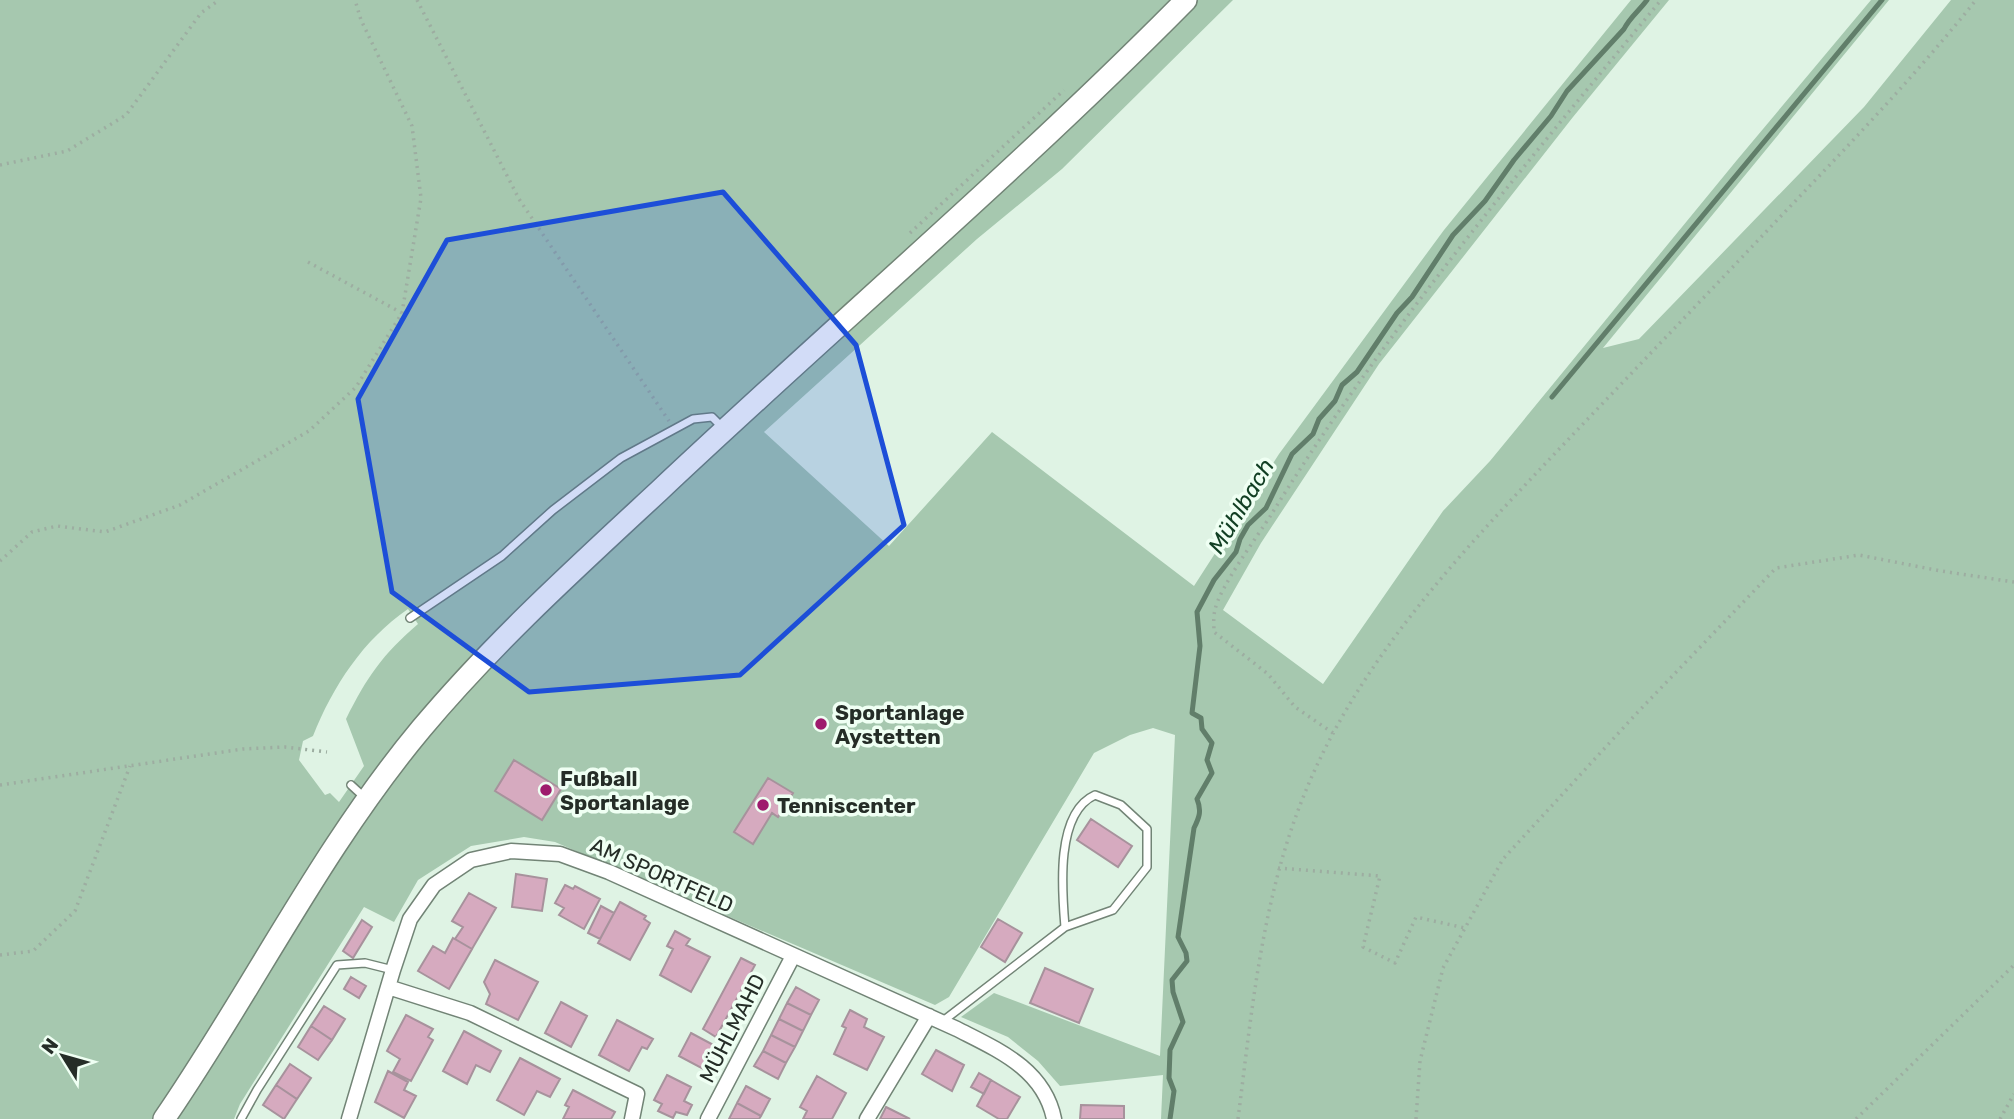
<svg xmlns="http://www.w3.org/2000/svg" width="2014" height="1119" font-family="Rubik,sans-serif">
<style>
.green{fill:#a6c8af;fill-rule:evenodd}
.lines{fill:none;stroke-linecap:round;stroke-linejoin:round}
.stream{stroke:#617e6a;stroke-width:5}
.building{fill:#d6aabf;stroke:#a7929c;stroke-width:2}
.lane-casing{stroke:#728476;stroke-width:10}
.street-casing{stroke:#728476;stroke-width:17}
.secondary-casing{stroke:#728476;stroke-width:24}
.path{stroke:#9dada1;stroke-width:3.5;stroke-dasharray:2 5;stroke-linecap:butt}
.lane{stroke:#fff;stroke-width:7}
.street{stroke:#fff;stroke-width:14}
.secondary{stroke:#fff;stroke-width:21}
.marked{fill:#1d4ed8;fill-opacity:0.2;stroke:#1d4ed8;stroke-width:5;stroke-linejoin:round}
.poi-dot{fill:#9e1b6d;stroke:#effff3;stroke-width:2.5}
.labels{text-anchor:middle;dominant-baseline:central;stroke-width:7;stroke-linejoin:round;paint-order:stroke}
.poi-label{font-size:21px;font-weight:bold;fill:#252d27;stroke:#effff3;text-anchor:start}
.street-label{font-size:21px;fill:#252d27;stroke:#effff3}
.water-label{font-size:23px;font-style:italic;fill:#113f23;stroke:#effff3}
</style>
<rect width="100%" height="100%" fill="#dff3e4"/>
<path class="green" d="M0 0H1233L1062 169 977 239 764 432 889 546 992 432 1194 586 1279 454 1444 230 1631 0H1669L1573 117 1379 364 1261 543 1223 610 1323 684 1443 511 1490 461 1737 160 1871 0H1889L1603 348 1639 339 1864 107 1951 0H2014V1119H1161L1163 1075 1060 1086 1038 1061 1008 1037 961 1017 994 993 1160 1056 1175 735 1153 728 1130 735 1094 753 949 997 935 1005 555 842 524 837 471 846 418 880 394 922 364 907 240 1104 234 1119H0ZM408 609 418 624C382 655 367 677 346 719L364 766 339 802 330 793 325 795 299 760 303 741 313 736C333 686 363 640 408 609Z"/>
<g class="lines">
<path class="stream" d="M1552 397 1882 0
M1170 1119 1174 1091 1169 1078 1170 1050 1183 1022 1173 992 1172 980 1187 961 1186 953 1178 937 1194 828C1199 818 1202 811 1197 799L1212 773 1207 760 1212 743 1202 729 1201 718 1192 713 1200 646 1197 612 1214 580 1236 552 1240 539 1248 525 1266 508 1292 454 1313 434 1319 419 1335 401 1342 385 1357 372 1397 313 1412 297 1453 235 1485 201 1514 160 1551 116 1567 91 1624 29C1630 17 1639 11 1647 0"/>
</g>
<path class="building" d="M514 760 561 789 542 820 495 791Z
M768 778 793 793 778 817 772 813 753 844 734 832Z
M1091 819 1132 846 1118 867 1077 840Z
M516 874 547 879 542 911 512 907Z
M565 885 573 889 575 886 600 899 584 929 559 915 564 908 555 903Z
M469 893 496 908 472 949 455 939 463 927 452 921Z
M620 902 646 916 644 919 650 923 630 960 598 943Z
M601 906 614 913 600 939 588 933Z
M998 919 1022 933 1005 962 981 947Z
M362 920 372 927 353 958 343 951Z
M675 931 690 939 686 945 710 957 691 992 660 975 673 949 667 946Z
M453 938 472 949 449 989 418 971 433 946 445 953Z
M741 958 755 965 716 1037 703 1029Z
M495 960 538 982 518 1020 486 1004 490 994 484 982Z
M1045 968 1093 989 1079 1023 1030 1003Z
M351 977 366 986 359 998 344 989Z
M796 987 819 1000 811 1015 787 1003Z
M561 1002 587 1016 571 1047 545 1033Z
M787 1003 811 1015 803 1031 779 1019Z
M324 1006 345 1019 332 1040 311 1026Z
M850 1010 867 1019 864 1027 884 1037 867 1070 834 1054 846 1028 842 1026Z
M406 1015 433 1029 428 1037 433 1040 411 1081 393 1072 400 1059 387 1051Z
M779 1019 803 1031 795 1047 771 1035Z
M617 1020 653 1039 647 1049 642 1047 629 1071 599 1055Z
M311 1026 332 1040 318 1060 298 1047Z
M464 1031 501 1051 490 1072 476 1065 467 1084 443 1071Z
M691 1033 719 1048 707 1071 679 1056Z
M771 1035 795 1047 786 1063 763 1051Z
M936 1050 964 1065 952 1091 922 1074Z
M763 1051 786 1063 778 1079 754 1066Z
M520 1058 560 1079 550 1097 537 1091 524 1115 497 1100Z
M290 1064 311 1078 297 1099 276 1085Z
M388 1071 408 1082 404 1090 416 1096 404 1118 375 1102Z
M979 1073 991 1080 984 1094 971 1087Z
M667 1075 691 1087 684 1101 692 1105 687 1115 676 1112 673 1118 658 1111 662 1104 654 1100Z
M817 1076 846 1093 832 1119H803L807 1111 800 1107Z
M991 1080 1020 1097 1007 1119H999L977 1106Z
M276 1085 297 1099 284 1119 263 1105Z
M746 1086 770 1099 761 1116 737 1103Z
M573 1090 615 1112 611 1119H563L569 1107 565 1105Z
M737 1103 761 1116 759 1119H729Z
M1081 1105 1124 1106V1119H1080Z
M886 1107 910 1119H880Z"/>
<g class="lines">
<defs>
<path id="lane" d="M410 618 502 556 553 510 621 458 693 419 712 417 722 427
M351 785 364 797
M943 1021 1065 927 1113 910 1147 867V829L1121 805 1095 795C1055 813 1062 891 1065 927
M241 1119 257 1090 337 965 365 963 393 970"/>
<path id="street" d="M388 987 470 1013 637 1094 632 1119
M349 1119 393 970 410 919 434 885 471 860 511 851 560 854 609 872 957 1029C998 1050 1044 1069 1054 1119
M708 1119 793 956
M867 1119 929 1016"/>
<path id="secondary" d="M164 1119C252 991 321 849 421 729 493 643 577 567 659 491 834 326 1017 171 1186 0"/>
</defs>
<use href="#lane" class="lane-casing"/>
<use href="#street" class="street-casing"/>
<use href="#secondary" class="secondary-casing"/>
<path class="path" d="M417 0 519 199 669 421
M0 165 67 151 126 115 201 13 219 0
M910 233 1064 90
M308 262 402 313
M0 561 32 532 57 526 105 532 180 505 309 431 356 387 402 313 421 198 412 126 361 20 355 0
M1333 733 1295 707 1268 674 1214 632C1214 625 1213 617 1215 610 1219 588 1257 537 1271 515 1384 332 1524 166 1661 0
M0 785 243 749 285 747 327 752
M1278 868 1380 876 1363 947 1395 963 1416 917 1465 928
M0 955 33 951 75 911 130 766
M1238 1119C1252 1009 1262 899 1304 795 1362 651 1476 537 1581 426 1648 356 1715 286 1781 216 1848 146 1915 76 1976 0
M1416 1119 1420 1061 1443 968 1503 859 1636 714 1776 568 1859 555 1941 571 2014 582
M1856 1119 2014 965
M2000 1119 2014 1094"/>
<use href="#lane" class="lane"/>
<use href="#street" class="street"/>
<use href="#secondary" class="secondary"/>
</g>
<path class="marked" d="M723 192 856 345 904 525 740 675 529 692 392 592 358 399 447 240Z"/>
<g class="poi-dot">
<circle cx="821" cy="724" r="7"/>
<circle cx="546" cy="790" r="7"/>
<circle cx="763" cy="805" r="7"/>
</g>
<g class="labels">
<g class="poi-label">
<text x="835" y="712">Sportanlage<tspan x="835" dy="24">Aystetten</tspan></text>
<text x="560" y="778">Fußball<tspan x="560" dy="24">Sportanlage</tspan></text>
<text x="777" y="805">Tenniscenter</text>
</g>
<g class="street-label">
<text transform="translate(662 875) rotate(24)">AM SPORTFELD</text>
<text transform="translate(732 1028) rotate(-63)">MÜHLMAHD</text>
</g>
<g class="water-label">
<text transform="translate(1241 506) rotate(-59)">Mühlbach</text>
</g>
</g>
<g transform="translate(63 1056) rotate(307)" stroke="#effff3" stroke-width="5" paint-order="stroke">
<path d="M0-5L12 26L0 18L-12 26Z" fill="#252d27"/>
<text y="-10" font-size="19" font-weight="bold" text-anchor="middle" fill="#252d27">N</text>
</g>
</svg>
